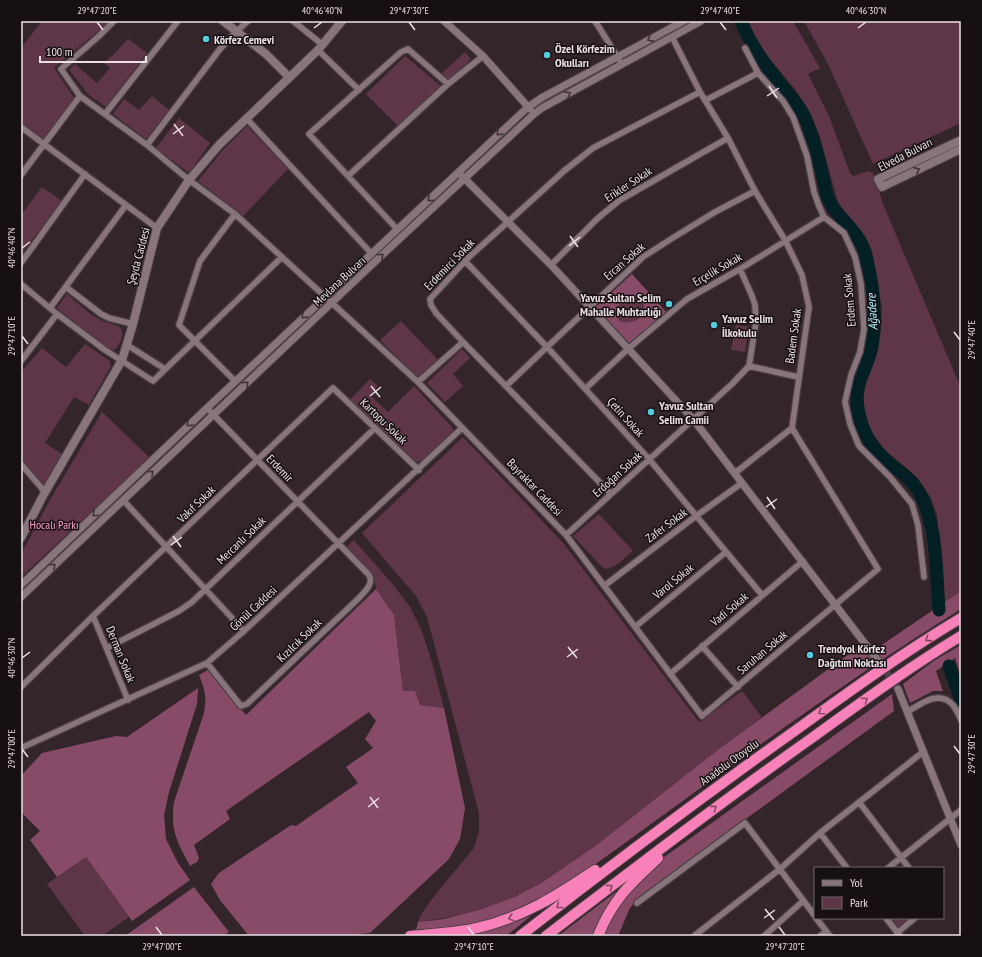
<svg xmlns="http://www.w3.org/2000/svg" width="982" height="957" font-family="'PT Sans Narrow',sans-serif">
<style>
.green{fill:#5f3648}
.forest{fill:#884b67;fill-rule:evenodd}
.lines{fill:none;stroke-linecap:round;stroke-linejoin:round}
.river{stroke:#021f23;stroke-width:13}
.tertiary-tunnel{stroke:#4f4147;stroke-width:7;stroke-dasharray:7 3.5;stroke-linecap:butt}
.minor-casing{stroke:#4d4046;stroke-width:8}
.tertiary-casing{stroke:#4d4046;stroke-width:9}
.secondary-casing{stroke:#4d4046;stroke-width:10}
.motorway-casing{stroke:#4d4046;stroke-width:12}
.minor{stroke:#88757c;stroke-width:5.5}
.tertiary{stroke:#88757c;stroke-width:7}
.secondary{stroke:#88757c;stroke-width:8}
.motorway{stroke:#f781b8;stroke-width:10}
.oneway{stroke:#3f3338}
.oneway2{stroke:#874866}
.ticks{fill:none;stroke:#ebe1e5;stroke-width:1.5}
.poi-dot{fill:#54cadd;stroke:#171013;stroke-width:1.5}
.labels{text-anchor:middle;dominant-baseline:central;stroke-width:3;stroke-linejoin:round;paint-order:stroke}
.poi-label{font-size:12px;font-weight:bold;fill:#ebe1e5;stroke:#171013;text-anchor:start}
.street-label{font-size:12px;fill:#ebe1e5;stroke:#171013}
.park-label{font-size:12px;fill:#fea1ca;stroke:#171013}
.water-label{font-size:13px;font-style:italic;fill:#a9effc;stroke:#171013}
.neatline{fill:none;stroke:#ebe1e5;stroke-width:1.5}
.ticks-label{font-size:10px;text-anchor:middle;fill:#ebe1e5}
</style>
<rect width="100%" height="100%" fill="#34252b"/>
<path class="green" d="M42 21H110L54 68 74 98 45 140 21 123V48Z
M748 21H793L820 68 808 74 829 116 850 173 853 176 868 171 873 173 883 204 961 388V591L945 602 937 515 931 498 917 477 885 450 874 436 868 422 863 400 866 384 877 354 881 330 882 308 872 251 865 236 841 207 837 199 820 137 811 114 795 89 758 45Z
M804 21H961V123L873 164 829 66Z
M128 39 147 53 106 107 89 95 69 70 75 64 97 83 110 68 104 63 114 54Z
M465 52 471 59 449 81 441 74Z
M405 56 442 87 398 126 366 94Z
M152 96 169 110 146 139 113 114 124 99 139 110Z
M179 118 210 143 189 173 156 148Z
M247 126 288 169 243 216 198 181 222 151Z
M42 187 62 201 21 254V215Z
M632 274 666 312 630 344 596 307Z
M67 294C78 303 90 316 103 321 109 324 120 324 122 331 124 337 119 347 114 350L108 349 57 308Z
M401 321 438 360 418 378 380 340Z
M736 325 749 327 745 352 731 350Z
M85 344 110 361 111 366 89 405 74 397 45 443 62 454 44 486 21 459V372L42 348 66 367Z
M462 349 470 358 453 374 463 386 445 402 427 383Z
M370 379 378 386 370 395 388 412 414 386 452 427 454 432 423 461 415 462 350 400Z
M102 412 150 458 21 577V554L50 500Z
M463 437 564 544 699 722 742 691 762 717C718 750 675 784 632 817 596 846 557 878 515 897 484 910 451 918 418 922L422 913 435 895 474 848 479 831V813L427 617 416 596 362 533Z
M599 514 633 551C624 557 615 571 603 568L573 536Z
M354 540 395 587 410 607 421 629 431 659 444 708 420 705 403 691 394 615 376 589 374 577 346 547Z
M86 857 129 917 102 936H85L47 884Z
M886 918H915L897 933Z"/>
<path class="forest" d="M632 274 666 312 630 344 596 307ZM633 296C657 305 639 329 619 321L615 314C617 304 623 299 633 296Z
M376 589 394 615 403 691H415L420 705 444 708 465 808 460 839 449 859 370 933 343 936H249L220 900 211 884 219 873 291 825 296 826 358 783 346 767 373 748 365 739 376 721 369 712 226 811 230 819 194 845 199 858 197 862 190 866C177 841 170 831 174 802L204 713C207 696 205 690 199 675L208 670 246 715Z
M961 591V609C877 661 797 718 717 776 684 800 651 824 618 848 577 878 533 907 483 921 461 926 439 928 416 930L418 922 444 919 482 909 515 897 543 882 594 847 719 749 860 646 867 655Z
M961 645V676L955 658 936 671 943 691H933L910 703 903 684 935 660Z
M198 688 197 704 169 792 164 815 166 839 178 863 190 880 132 921 86 857 57 877 30 840 40 831 21 812V776L42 753 116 736 127 737Z
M892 694 894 711 654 886 635 901 629 910 618 936H602L620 900 653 865Z
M194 887 229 932 223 936H125Z
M617 891 604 911 593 936H558Z
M531 916 506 936H445L504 926Z"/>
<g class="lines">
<path class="river" d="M741 21C751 46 767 67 783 87 790 96 800 106 804 116 812 133 817 151 821 169 824 180 825 194 831 204 841 221 859 232 865 252 873 282 877 315 872 346 870 359 863 371 859 383 856 395 857 410 861 422 865 437 877 452 888 462 897 470 908 476 915 486 938 517 936 572 939 610
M949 666 961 700"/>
<path class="tertiary-tunnel" d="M881 664 898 689"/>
<defs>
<path id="minor" d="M114 21 98 37 61 69 80 96 147 145 189 180 235 214 418 382 566 535 702 716 878 569 792 428 809 307 802 275 785 240 755 191 728 138 700 92 672 37
M293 21 323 45
M595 21 622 64
M745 48 758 73 783 101 793 117 807 156 814 192 819 206 824 217 844 233 855 257 861 284 864 329 860 352 851 375 845 402 850 424 859 446 890 477 912 504 918 525 924 577
M318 50 359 90
M706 100 758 73
M105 114 178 21
M246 118 371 253
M21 127 157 228
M147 145 220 49 237 31 248 21
M21 175 80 96
M348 176 448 84 483 56
M235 214 200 261 179 325 235 381
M397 229 309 134 401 52 408 49 448 84
M465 261 547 347 649 459 762 595
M21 263 85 174
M551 265 598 218 620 200 728 138
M21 284 57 314 105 350 153 381 282 257
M66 287 101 314 109 318 133 324
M50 308 126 205
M127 345 165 369
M21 361 57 314
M749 366 798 377
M418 382 463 342
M506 386 547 347 643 257 671 239 715 212 755 191
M585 389 628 349 687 299 740 269 824 217
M207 408 369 575C374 584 365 591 359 598L247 704 241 706 207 663
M21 464 45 492
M735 473 792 428
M611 494 463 342 436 313 431 305 430 299 468 258 564 171 593 148 700 92
M123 500 244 631
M566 535 732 384 749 366 756 322 755 305 752 296 740 269
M604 586 696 516 742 483
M93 616 128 700
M635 627 726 552
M702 646 738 687
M107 648 179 611 192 602 375 428
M670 674 803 561
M21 687 93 616 333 388 419 470
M907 712C921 704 939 689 953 705 956 709 959 715 961 720
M21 748 207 663 244 631 462 428
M859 802 909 868
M820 833 847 868
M888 868 961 810
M637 903 745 823 815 916
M816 918 830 936
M886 918 900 936
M897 933 915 918
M694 936 780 869 820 833 923 752
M764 936 803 901
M820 936 826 931"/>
<path id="tertiary" d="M444 21 483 56 530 109
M461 175 551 265 693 419 879 662
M21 585 207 408 528 107 543 97 684 21
M21 597 381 256 534 114 542 108 701 21
M898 689 961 845"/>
<path id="secondary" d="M223 21 266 54 289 77
M961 140 878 179 882 187 961 149
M21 538 44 494 122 360 133 324 157 228 189 180 219 145 318 50 342 21"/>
<path id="motorway" d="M410 936C433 934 455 933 477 928 522 918 558 895 595 870
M520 936C610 866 702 797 796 730 850 691 904 652 961 618
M546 936C635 868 724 800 816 735 863 701 911 666 961 636
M598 936C613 899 630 884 658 858"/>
</defs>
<use href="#minor" class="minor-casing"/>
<use href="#tertiary" class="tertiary-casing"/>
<use href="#secondary" class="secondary-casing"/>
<use href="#motorway" class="motorway-casing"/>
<use href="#minor" class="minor"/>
<use href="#tertiary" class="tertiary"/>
<use href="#secondary" class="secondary"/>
<use href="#motorway" class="motorway"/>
</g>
<defs><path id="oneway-chevron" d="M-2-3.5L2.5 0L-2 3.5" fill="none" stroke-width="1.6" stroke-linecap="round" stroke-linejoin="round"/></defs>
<g class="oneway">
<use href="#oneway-chevron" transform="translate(650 39) rotate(152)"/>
<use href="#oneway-chevron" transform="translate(568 94) rotate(-29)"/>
<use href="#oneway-chevron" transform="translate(499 133) rotate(136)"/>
<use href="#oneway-chevron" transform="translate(917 170) rotate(-25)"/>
<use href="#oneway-chevron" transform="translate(430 199) rotate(137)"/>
<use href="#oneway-chevron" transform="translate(381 256) rotate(-43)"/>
<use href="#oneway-chevron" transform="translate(304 316) rotate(136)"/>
<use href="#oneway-chevron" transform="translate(246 384) rotate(-43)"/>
<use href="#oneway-chevron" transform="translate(189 424) rotate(136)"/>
<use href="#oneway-chevron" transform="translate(151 473) rotate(-43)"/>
<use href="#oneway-chevron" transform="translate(95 514) rotate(137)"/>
<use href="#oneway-chevron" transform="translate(53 566) rotate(-43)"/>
</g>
<g class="oneway2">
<use href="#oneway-chevron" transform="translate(928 639) rotate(147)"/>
<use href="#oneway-chevron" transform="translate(865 700) rotate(-35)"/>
<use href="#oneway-chevron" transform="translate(821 712) rotate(145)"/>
<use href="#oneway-chevron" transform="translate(714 808) rotate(-36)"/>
<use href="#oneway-chevron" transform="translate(610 887) rotate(-37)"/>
<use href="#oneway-chevron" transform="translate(559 906) rotate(142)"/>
<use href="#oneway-chevron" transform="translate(511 918) rotate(161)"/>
</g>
<path class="ticks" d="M97 22 103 30M409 22 415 30M720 22 726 30M314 28 322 22M858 28 866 22M769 86 777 98M767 96 779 88M174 124 183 136M173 134 184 126M570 236 578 247M569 246 580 237M22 248 30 242M954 332 960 340M22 336 28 344M371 386 380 397M370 396 381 387M767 497 775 509M766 507 777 499M173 536 181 547M171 545 182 537M568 647 577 658M567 657 578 649M22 658 30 652M954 746 960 754M22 749 28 757M370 797 378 808M368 807 379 798M765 909 774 920M764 918 775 910M156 927 162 935M468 927 474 935M779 927 785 935"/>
<g class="poi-dot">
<circle cx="206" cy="39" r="4"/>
<circle cx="547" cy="55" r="4"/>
<circle cx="669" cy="304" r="4"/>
<circle cx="714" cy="325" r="4"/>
<circle cx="651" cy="412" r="4"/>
<circle cx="810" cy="655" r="4"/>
</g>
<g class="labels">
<g class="poi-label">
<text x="214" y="39">Körfez Cemevi</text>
<text x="555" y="48">Özel Körfezim<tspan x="555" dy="14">Okulları</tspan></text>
<text x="661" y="297" text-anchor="end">Yavuz Sultan Selim<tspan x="661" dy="14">Mahalle Muhtarlığı</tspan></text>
<text x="722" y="318">Yavuz Selim<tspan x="722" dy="14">İlkokulu</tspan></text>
<text x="659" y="405">Yavuz Sultan<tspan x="659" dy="14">Selim Camii</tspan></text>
<text x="818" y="648">Trendyol Körfez<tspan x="818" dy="14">Dağıtım Noktası</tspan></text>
</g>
<g class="street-label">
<text transform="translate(905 154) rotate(-27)">Elveda Bulvarı</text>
<text transform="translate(628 184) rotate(-33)">Erikler Sokak</text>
<text transform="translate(138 256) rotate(-75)">Şeyda Caddesi</text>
<text transform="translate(624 261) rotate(-41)">Ercan Sokak</text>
<text transform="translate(449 264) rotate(-46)">Erdemirci Sokak</text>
<text transform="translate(717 269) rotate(-30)">Erçelik Sokak</text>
<text transform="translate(339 281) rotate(-43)">Mevlana Bulvarı</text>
<text transform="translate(849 300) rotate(-95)">Erdem Sokak</text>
<text transform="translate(793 336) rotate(-82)">Badem Sokak</text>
<text transform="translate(626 417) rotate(48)">Çetin Sokak</text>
<text transform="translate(384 421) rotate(44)">Kartopu Sokak</text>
<text transform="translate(280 468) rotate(46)">Erdemir</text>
<text transform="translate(617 474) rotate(-42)">Erdoğan Sokak</text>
<text transform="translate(535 487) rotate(46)">Bayraktar Caddesi</text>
<text transform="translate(196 504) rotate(-44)">Vakıf Sokak</text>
<text transform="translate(666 525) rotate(-37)">Zafer Sokak</text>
<text transform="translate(241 540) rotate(-44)">Mercanlı Sokak</text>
<text transform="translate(673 581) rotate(-39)">Varol Sokak</text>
<text transform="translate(253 608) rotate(-43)">Gönül Caddesi</text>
<text transform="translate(729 609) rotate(-40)">Vadi Sokak</text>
<text transform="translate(299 640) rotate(-44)">Kızılcık Sokak</text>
<text transform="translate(762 652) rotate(-40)">Saruhan Sokak</text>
<text transform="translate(121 654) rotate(68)">Derman Sokak</text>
<text transform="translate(729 762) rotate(-36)">Anadolu Otoyolu</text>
</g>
<g class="park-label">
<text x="54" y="524">Hocalı Parkı</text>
</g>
<g class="water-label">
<text transform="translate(872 312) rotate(-93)">Ağadere</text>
</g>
</g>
<rect width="982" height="957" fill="none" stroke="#171013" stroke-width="44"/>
<rect x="814" y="867" width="130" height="52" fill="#171013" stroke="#6c6467"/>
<rect x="822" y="880" width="20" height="6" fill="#88757c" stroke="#6c6467"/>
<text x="850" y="887" font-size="12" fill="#ebe1e5">Yol</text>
<rect x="822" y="897" width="20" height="12" fill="#5f3648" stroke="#6c6467"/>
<text x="850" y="907" font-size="12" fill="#ebe1e5">Park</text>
<path d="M40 56v6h106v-6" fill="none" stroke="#ebe1e5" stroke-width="2"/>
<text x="46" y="56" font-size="12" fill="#ebe1e5" stroke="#171013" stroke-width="3" paint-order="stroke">100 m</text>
<rect x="22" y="22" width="938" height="913" class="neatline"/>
<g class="ticks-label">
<text x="97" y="14">29°47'20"E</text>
<text x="322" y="14">40°46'40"N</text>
<text x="409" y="14">29°47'30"E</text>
<text x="720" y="14">29°47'40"E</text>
<text x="866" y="14">40°46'30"N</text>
<text transform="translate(11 248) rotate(-90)" y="4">40°46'40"N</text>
<text transform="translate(11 336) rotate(-90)" y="4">29°47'10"E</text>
<text transform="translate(971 340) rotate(-90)" y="4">29°47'40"E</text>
<text transform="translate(11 658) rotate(-90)" y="4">40°46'30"N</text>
<text transform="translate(11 749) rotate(-90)" y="4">29°47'00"E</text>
<text transform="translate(971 754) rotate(-90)" y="4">29°47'30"E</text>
<text x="162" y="950">29°47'00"E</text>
<text x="474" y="950">29°47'10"E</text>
<text x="785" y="950">29°47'20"E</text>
</g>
</svg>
